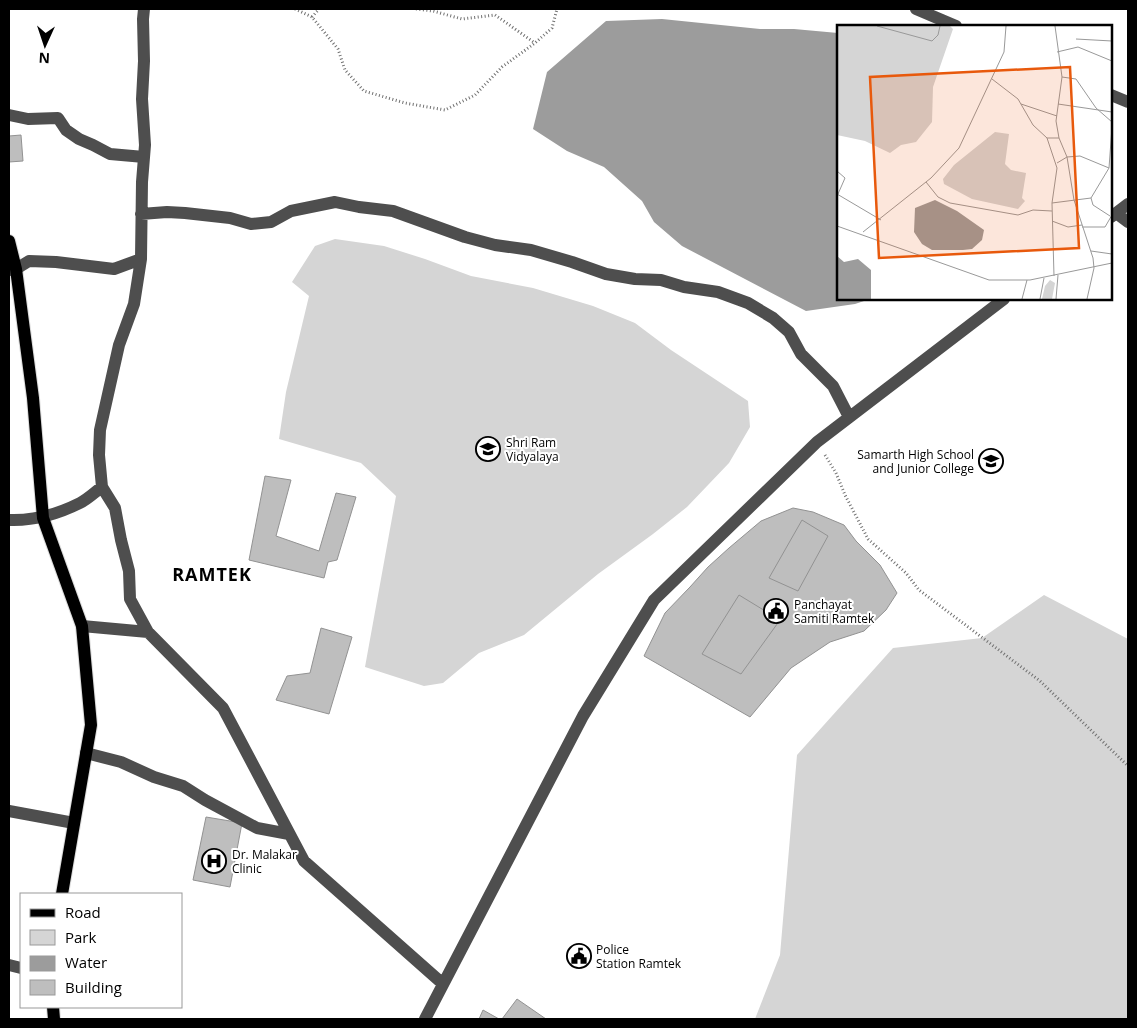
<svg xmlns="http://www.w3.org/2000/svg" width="1137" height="1028" font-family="'Open Sans',sans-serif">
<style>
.green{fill:#d5d5d5}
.water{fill:#9c9c9c}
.building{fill:#bebebe;stroke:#929292}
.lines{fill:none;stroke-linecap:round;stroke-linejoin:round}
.major-casing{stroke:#dbdbdb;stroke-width:14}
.path{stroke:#707070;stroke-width:3;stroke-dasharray:1 2.5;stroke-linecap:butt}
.minor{stroke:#4e4e4e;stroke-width:12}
.major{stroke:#000;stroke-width:12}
.labels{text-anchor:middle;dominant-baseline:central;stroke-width:4;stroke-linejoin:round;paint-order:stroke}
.poi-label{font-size:12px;fill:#000;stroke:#fff;text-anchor:start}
.district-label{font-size:18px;font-weight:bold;letter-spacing:1px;fill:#000;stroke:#fff}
.inset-road{fill:none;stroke:#999;stroke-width:1}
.view{fill:#e8590c;fill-opacity:0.15;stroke:#e8590c;stroke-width:2.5}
.inset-edge{fill:none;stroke:#000;stroke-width:2.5}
</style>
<rect width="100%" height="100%" fill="#fff"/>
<path class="green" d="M335 239 384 246 425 259 471 276 533 288 593 306 635 323 671 350 748 401 750 427 729 463 687 507 653 534 598 574 524 635 479 653 443 683 424 686 365 667 396 496 361 463 279 439 286 392 309 296 292 282 315 246Z
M1044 595 1128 639V1019H755L780 955 797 755 893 648 982 638Z"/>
<path class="water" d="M662 19 760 29H794L838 33V299H870L855 304 806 311 682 246 654 222 642 201 604 167 567 151 533 129 547 72 606 21Z"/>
<path class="building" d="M21 135 23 161 9 162V136Z
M265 476 291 480 276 536 319 551 336 493 356 497 337 560 328 562 324 578 249 560Z
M793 508 813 512 844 525 856 541 880 565 897 593 886 610 864 631 830 642 791 668 750 717 644 656 665 613 690 587 708 567 729 548 761 521Z
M802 520 828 536 798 591 769 578Z
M739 595 780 620 741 674 702 654Z
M321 628 352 637 329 714 276 700 287 676 310 673Z
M206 817 242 823 230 887 193 880Z
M517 999 546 1019H502Z
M483 1010 499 1019H479Z"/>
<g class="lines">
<defs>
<path id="major" d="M9 241 16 269 33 398 43 518 82 626 91 725 62 894
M53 1007 54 1019"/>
</defs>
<use href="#major" class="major-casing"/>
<path class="path" d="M295 9 312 17 338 49 345 70 364 91 405 103 445 110 475 95 502 67 535 43 552 28 557 9
M416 9 433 11 462 19 495 15 535 43
M312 17 319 9
M825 455 836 473 845 495 868 539 906 573 919 590 1040 681 1128 766"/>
<path class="minor" d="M144 9 143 19 144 61 142 99 145 145 142 182 141 259 134 304 119 345 100 430 99 455 102 487 115 508 121 540 129 571 130 599 148 632
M916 9 956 26
M1111 95 1128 102
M9 115 28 119 58 118 66 130 79 139 93 145 110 154 144 157
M1116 213 1128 222
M141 214 167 212 185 213 230 218 251 224 271 222 291 211 335 202 359 207 393 211 465 237 495 245 531 250 572 262 606 274 635 279 661 280 684 287 718 292 748 303 773 318 789 332 801 354 833 386 849 417
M1111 217 1128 204
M9 270 16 269 29 261 56 262 114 269 141 259
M9 520C34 521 58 514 80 503 88 499 95 492 102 487
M82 626 148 632 223 708 304 861 443 984
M86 753 121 762 154 777 183 786 205 800 257 828 289 834
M9 811 74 823
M9 965 21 968
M425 1019 583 716 654 600 817 442 1004 299"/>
<use href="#major" class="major"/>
</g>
<defs>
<symbol id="school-ring" viewBox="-11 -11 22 22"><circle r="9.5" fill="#fff" stroke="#000" stroke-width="1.5"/><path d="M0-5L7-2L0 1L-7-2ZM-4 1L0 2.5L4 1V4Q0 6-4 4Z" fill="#000"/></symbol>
<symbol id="civic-ring" viewBox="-11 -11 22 22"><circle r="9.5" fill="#fff" stroke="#000" stroke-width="1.5"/><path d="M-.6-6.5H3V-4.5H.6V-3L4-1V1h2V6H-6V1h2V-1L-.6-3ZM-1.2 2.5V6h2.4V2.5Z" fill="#000"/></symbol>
<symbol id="hospital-ring" viewBox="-11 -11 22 22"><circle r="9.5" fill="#fff" stroke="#000" stroke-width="1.5"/><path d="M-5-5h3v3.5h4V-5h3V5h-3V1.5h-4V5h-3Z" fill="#000"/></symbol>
</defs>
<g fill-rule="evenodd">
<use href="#school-ring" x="474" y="435" width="28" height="28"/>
<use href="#school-ring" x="977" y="447" width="28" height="28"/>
<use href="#civic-ring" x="762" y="597" width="28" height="28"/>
<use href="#hospital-ring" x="200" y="847" width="28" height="28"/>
<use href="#civic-ring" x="565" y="942" width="28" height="28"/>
</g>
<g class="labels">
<g class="poi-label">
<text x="506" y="442">Shri Ram<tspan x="506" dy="14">Vidyalaya</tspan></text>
<text x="974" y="454" text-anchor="end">Samarth High School<tspan x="974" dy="14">and Junior College</tspan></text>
<text x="794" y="604">Panchayat<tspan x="794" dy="14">Samiti Ramtek</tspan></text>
<text x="232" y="854">Dr. Malakar<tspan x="232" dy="14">Clinic</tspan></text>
<text x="596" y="949">Police<tspan x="596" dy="14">Station Ramtek</tspan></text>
</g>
<g class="district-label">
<text x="212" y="574">RAMTEK</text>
</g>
</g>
<g transform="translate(837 25)">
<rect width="275" height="275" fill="#fff"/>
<path d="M0 1H113L116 4 96 62 95 97 79 117 64 120 53 128 28 116 0 110ZM158 107 172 109 168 139 174 145 189 148 185 173 188 176 181 184 135 174 107 159 106 154 117 140ZM213 255 218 258 215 274H205L208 261Z" fill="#d5d5d5"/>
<path d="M98 175 120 186 147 205 145 215 135 224 126 225H95L85 219 77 207 78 183ZM0 231 7 237 21 234 34 245V274H0Z" fill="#9c9c9c"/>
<path class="inset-road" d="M40 1 95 16 101 10 103 1M218 1 225 52 219 96 222 113 230 132 237 175 256 233 257 243 250 274M239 14 275 16M220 27 241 22 275 36M225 52 239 54 259 83 275 97M155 54 181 74 196 100 210 113H222M184 79 220 91M221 79 275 87M210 113 220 143 215 178 217 251M220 138 230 132 243 131 272 143M0 146 8 153 1 169M89 157 101 172 113 178 181 190 196 185 215 186M0 169 44 195M254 173 256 180 273 191M215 178 254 173 272 143 275 102M215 196 231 202 245 200M0 201 152 255H193L275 238M245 202H268L275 190M26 207 94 153 122 123 167 27 169 1M254 226 275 229M185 274 190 255M203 274 207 253M219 274 221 250"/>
<path class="view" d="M233 42 242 223 42 233 33 52Z"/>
<rect width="275" height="275" class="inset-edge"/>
</g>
<rect width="1137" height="1028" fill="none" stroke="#000000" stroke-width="20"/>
<rect x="20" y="893" width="162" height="115" fill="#ffffff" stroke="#999999"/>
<rect x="30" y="909" width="25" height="8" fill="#000000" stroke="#999999"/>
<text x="65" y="918" font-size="15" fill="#000000">Road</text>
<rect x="30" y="930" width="25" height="15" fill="#d5d5d5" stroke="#999999"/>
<text x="65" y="943" font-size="15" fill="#000000">Park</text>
<rect x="30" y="956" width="25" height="15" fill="#9c9c9c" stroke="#999999"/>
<text x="65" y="968" font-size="15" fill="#000000">Water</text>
<rect x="30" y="980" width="25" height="15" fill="#bebebe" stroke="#999999"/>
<text x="65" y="993" font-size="15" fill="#000000">Building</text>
<g transform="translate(45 45) rotate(183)" stroke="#ffffff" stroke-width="4" paint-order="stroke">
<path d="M0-4L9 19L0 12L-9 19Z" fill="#000000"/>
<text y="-8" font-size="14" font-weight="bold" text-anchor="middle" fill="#000000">N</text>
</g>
</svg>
